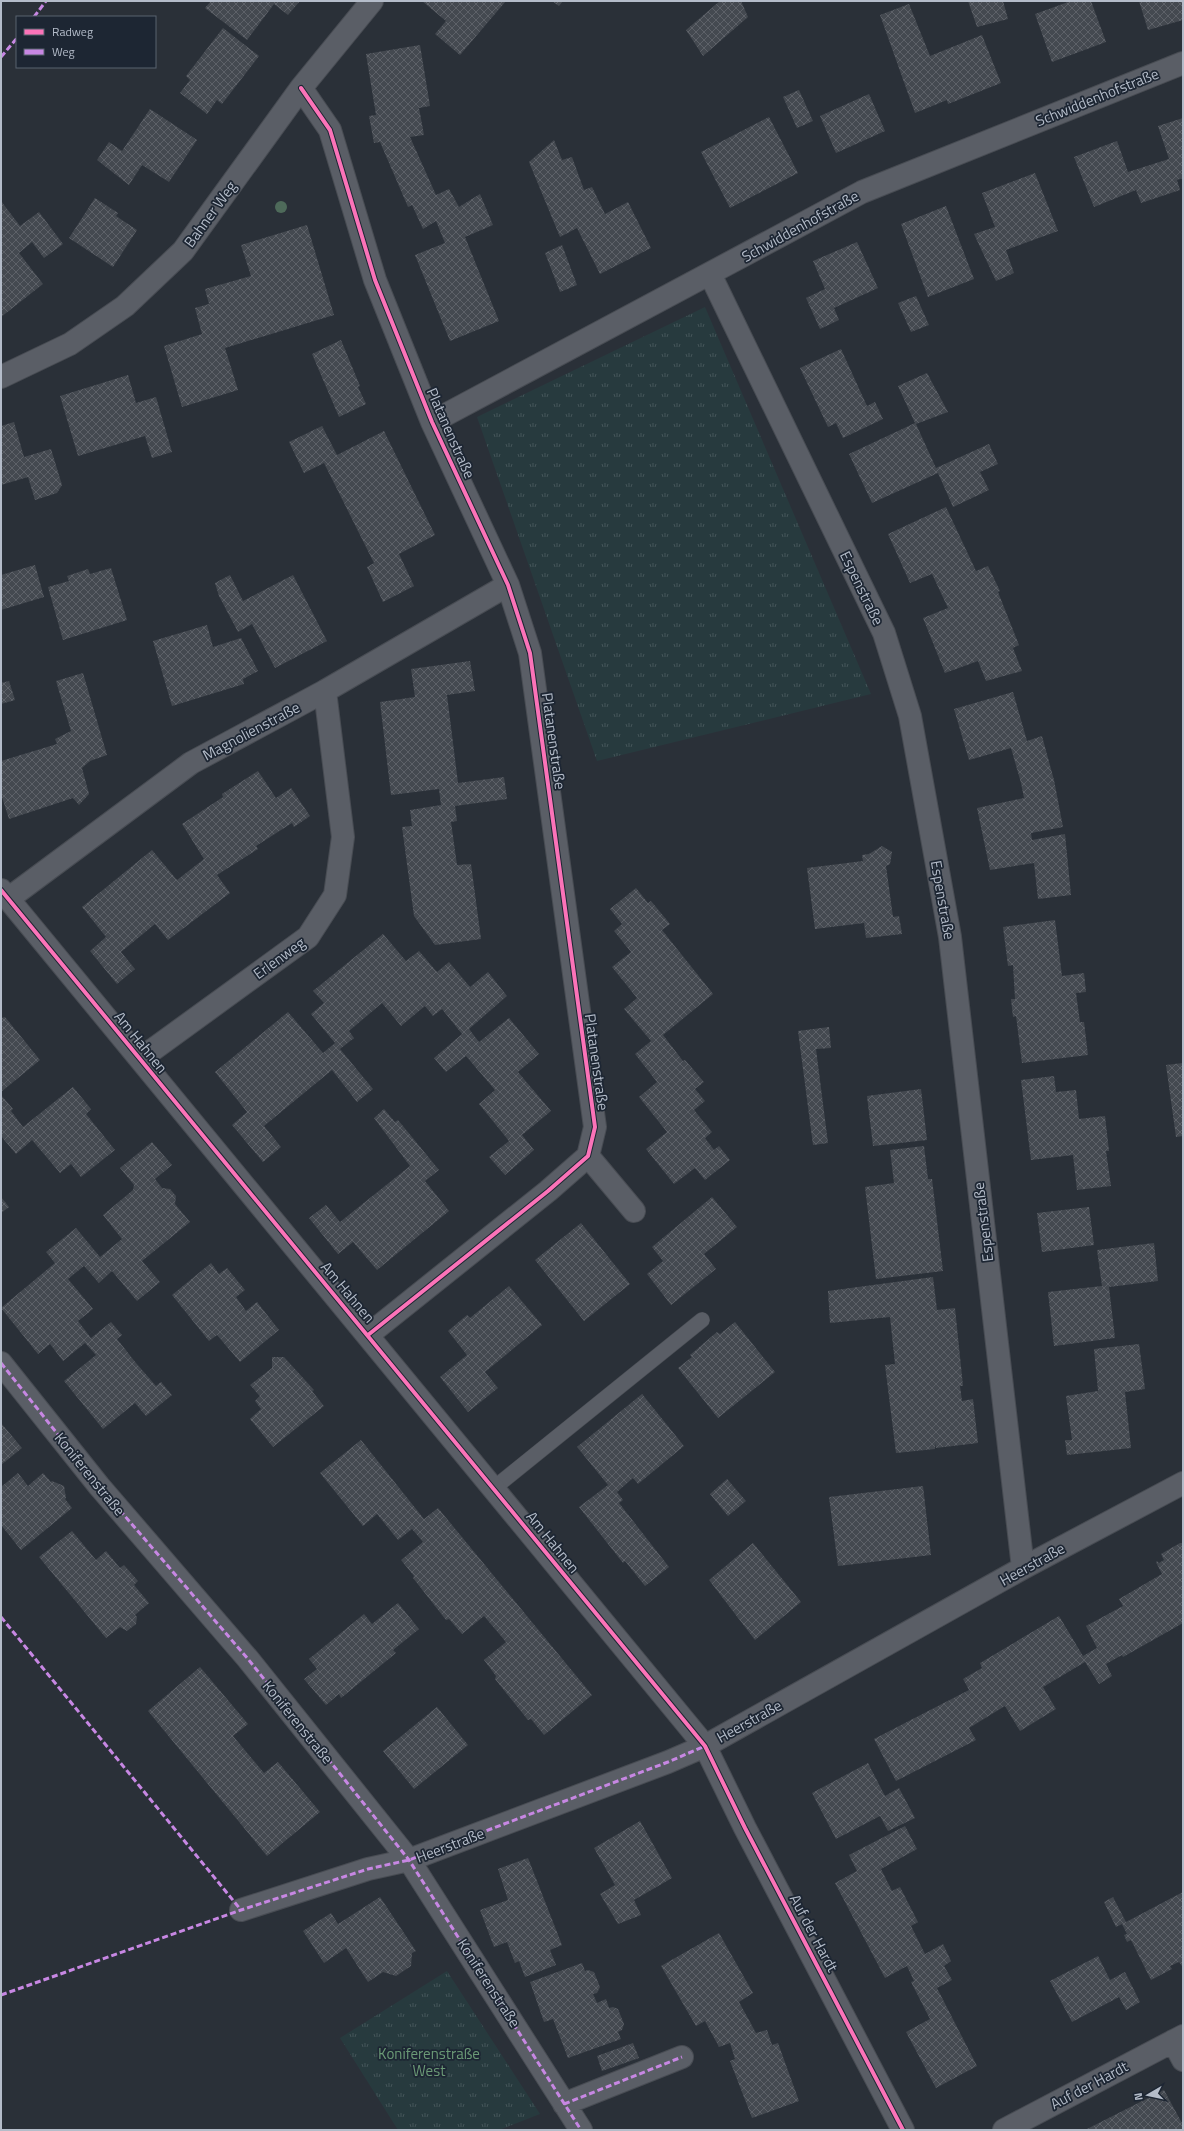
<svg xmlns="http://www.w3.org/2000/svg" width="1184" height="2131" font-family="'Titillium Web',sans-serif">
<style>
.park{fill:url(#park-tufts)}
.building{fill:url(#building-cross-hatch)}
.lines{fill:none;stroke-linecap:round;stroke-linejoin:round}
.lane-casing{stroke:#484c53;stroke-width:16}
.street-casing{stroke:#484c53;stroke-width:24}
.lane{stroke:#5a5e66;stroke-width:15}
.street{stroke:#5a5e66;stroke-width:22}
.quiet{stroke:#c787e3;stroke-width:3;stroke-dasharray:6 3;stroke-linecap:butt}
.cycleway-casing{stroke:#1d2633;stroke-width:6}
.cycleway{stroke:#fb73b8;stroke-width:4}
.tree{fill:#4e6a5a}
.labels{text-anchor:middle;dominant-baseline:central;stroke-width:3.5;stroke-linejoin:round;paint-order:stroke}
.street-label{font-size:15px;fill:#b4bcc9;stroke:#1d2633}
.park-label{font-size:15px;fill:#6b9a76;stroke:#1d2633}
</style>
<defs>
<pattern id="park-tufts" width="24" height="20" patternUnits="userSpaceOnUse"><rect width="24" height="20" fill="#273a3e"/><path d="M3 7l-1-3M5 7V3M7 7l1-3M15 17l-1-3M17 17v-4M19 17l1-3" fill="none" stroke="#445559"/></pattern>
<pattern id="building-cross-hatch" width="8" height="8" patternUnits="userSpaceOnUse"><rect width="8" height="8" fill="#444950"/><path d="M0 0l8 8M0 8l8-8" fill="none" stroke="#5d6168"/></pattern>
</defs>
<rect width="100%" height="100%" fill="#2a3038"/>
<path class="park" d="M705 307 871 694 597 761 477 417Z
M447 1971 540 2114 499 2130H398L340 2038Z"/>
<path class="building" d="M211 1H300L288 15 274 4 247 40 205 8Z
M422 1H506L460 55 435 34 446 21Z
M552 1H563L559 6Z
M720 1H741L748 17 703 56 686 30Z
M968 1H1003L1008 19 977 27Z
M1071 1H1091L1106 42 1052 62 1035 14Z
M1139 1H1183V20L1148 30Z
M909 4 930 56 982 35 1001 83 948 104 947 100 915 113 880 15Z
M223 28 259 56 222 104 217 100 207 114 180 93 190 80 186 76Z
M420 45 430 106 419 108 424 135 410 137 436 195 449 189 459 207 480 194 493 225 465 237 499 321 450 341 415 255 445 243 436 221 423 229 412 205 408 207 380 142 374 143 369 116 376 115 366 54Z
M799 90 813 121 797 128 783 97Z
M869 94 885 131 836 153 820 116Z
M150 109 197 140 169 182 142 165 129 185 97 160 109 142 122 151Z
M769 117 798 173 730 208 701 152Z
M1183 118V178L1177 180 1180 190 1141 203 1136 190 1094 207 1074 157 1117 141 1128 172 1169 159 1158 126Z
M554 140 562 160 572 157 584 190 592 187 605 214 628 202 651 248 600 274 577 228 560 237 529 162Z
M1035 173 1058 231 1006 250 1014 273 996 281 974 234 995 227 982 193Z
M95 198 118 213 116 216 137 230 113 267 69 238Z
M1 201 20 226 39 212 63 244 44 258 32 242 19 253 43 284 1 317Z
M946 206 974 279 928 297 901 224Z
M307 225 334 315 225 348 238 390 182 407 164 346 202 334 195 308 209 304 205 289 251 276 241 245Z
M857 242 878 288 834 308 839 320 820 329 806 298 825 289 813 261Z
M562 245 577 285 560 292 545 253Z
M916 296 929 325 911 332 898 303Z
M341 340 360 386 358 387 366 404 339 417 312 354Z
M841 349 867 406 875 402 883 419 843 438 836 423 828 427 800 368Z
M927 373 948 412 916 424 936 468 989 444 998 464 980 472 989 490 953 507 938 473 872 503 849 454 915 423 898 386Z
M128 375 136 403 156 397 172 452 152 458 145 436 78 456 60 396Z
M14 422 24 457 51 449 62 485 57 493 35 500 28 477 1 485V426Z
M322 426 337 455 384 431 435 535 399 554 414 586 383 602 367 567 374 563 324 463 304 473 289 442Z
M946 507 976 571 988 566 1000 591 998 592 1019 645 1013 648 1022 671 986 681 978 661 945 673 923 618 948 608 932 574 910 583 888 534Z
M35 565 44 597 1 610V575Z
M111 568 127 620 63 640 48 587 69 581 67 576 88 569 90 574Z
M230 575 243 601 293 575 327 641 275 668 252 624 238 632 219 596 215 583Z
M207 625 213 647 241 638 258 671 243 679 244 684 172 706 153 641Z
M470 661 475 691 447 695 458 783 504 777 507 799 455 806 457 821 451 822 457 865 471 864 481 939 435 945 414 916 402 827 412 826 410 810 441 805 439 789 391 795 380 702 415 697 411 669Z
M83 673 107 755 90 761 82 768 89 794 79 805 73 798 9 819 1 794V761L57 744 55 739 71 731 56 681Z
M9 681 15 700 1 704V683Z
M1013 692 1027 741 1042 736 1054 780 1063 827 1031 833 1032 840 1065 834 1071 895 1038 899 1034 863 990 870 977 808 1024 798 1021 783 1011 748 969 760 954 709Z
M258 771 276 798 291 788 310 816 294 827 292 823 256 846 258 849 217 875 230 893 168 940 155 924 121 952 135 969 117 984 90 951 106 937 82 907 152 850 177 880 204 859 182 824 223 797 222 794Z
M882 846 892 852 890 864 886 866 893 917 899 916 902 934 866 938 864 923 815 929 807 868 863 861 862 855 869 854Z
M636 888 648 903 651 901 670 924 662 930 713 994 663 1035 683 1061 685 1060 704 1082 695 1089 705 1101 694 1110 712 1132 705 1138 714 1150 719 1146 730 1160 705 1180 695 1168 674 1184 646 1149 667 1132 639 1097 657 1082 635 1054 651 1041 624 1009 637 998 612 967 631 952 614 931 622 924 610 909Z
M1055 920 1062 976 1084 973 1086 992 1076 993 1080 1022H1084L1088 1055 1022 1063 1016 1016 1013 1017 1011 999H1015L1013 965 1008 966 1003 927Z
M383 934 406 961 419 951 437 972 449 962 470 987 488 972 507 996 469 1029 479 1042 509 1018 539 1054 518 1072 551 1111 522 1135 534 1150 505 1175 489 1157 509 1141 479 1104 495 1090 466 1056 446 1072 434 1058 462 1034 442 1009 433 1016 425 1006 401 1026 382 1003 349 1031 354 1038 340 1049 373 1089 357 1102 332 1070 264 1126 281 1147 263 1162 232 1125 247 1112 215 1072 288 1012 323 1053 335 1043 311 1014 324 1003 313 991Z
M5 1017 40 1060 1 1092V1018Z
M829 1027 831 1048 816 1049 828 1143 813 1145 798 1031Z
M1183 1063V1136L1176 1137 1166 1065Z
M1054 1076 1056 1092 1076 1090 1079 1119 1105 1116 1109 1151H1106L1111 1186 1077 1190 1073 1155 1031 1160 1021 1080Z
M73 1087 91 1109 86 1114 115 1150 81 1177 71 1164 60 1173 32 1140 16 1154 1 1136V1095L13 1109 11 1111 23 1127Z
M921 1089 927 1140 873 1146 867 1096Z
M384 1109 395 1122 398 1120 439 1170 425 1181 449 1211 377 1270 353 1242 338 1254 309 1218 326 1205 340 1222 410 1166 374 1118Z
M152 1142 172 1165 155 1179 162 1188 170 1189 176 1196 175 1204 190 1222 142 1261 160 1282 137 1301 112 1271 99 1283 84 1266 68 1279 93 1309 78 1321 91 1338 111 1322 122 1335 117 1339 136 1363 156 1386 161 1382 172 1395 146 1416 135 1403 103 1429 64 1381 96 1355 85 1343 63 1361 50 1344 38 1354 1 1308 55 1263 46 1252 76 1228 100 1257 122 1239 103 1215 133 1190 134 1185 120 1168Z
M924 1146 928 1179H932L943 1271 876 1279 865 1187 894 1183 890 1150Z
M1 1197 9 1207 1 1213Z
M712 1197 737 1227 704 1254 716 1269 671 1305 647 1274 663 1261 652 1247Z
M1089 1207 1094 1245 1042 1252 1037 1213Z
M581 1223 630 1284 584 1321 535 1260Z
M1154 1243 1158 1281 1109 1287 1115 1338 1054 1346 1048 1292 1102 1286 1097 1250Z
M211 1263 219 1274 227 1268 245 1290 236 1297 246 1311 257 1302 279 1330 240 1362 217 1335 209 1341 172 1295Z
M933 1277 937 1310 955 1308 963 1386H960L962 1401 973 1399 978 1443 936 1448 935 1443V1449L896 1453 885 1365 895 1364 890 1317 830 1323 828 1291Z
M509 1286 542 1325 485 1372 498 1388 468 1412 440 1377 467 1355 448 1331 467 1315 470 1318Z
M735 1322 775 1372 718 1418 678 1368 692 1357 690 1355 717 1332 720 1334Z
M1139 1344 1145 1389 1125 1392 1131 1448 1067 1455 1065 1440H1072L1066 1396 1098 1391 1094 1349Z
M272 1357H284L314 1390 312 1391 324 1406 273 1447 250 1419 261 1409 255 1401 260 1396 250 1385 272 1368Z
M642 1394 684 1446 638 1484 633 1478 617 1492 623 1500 619 1503 669 1567 645 1586 625 1561 623 1563 579 1507 608 1485 577 1447Z
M1 1423 22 1448 1 1465Z
M361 1440 424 1519 438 1508 592 1695 544 1735 531 1719 528 1720 495 1679 496 1676 484 1660 506 1642 484 1616 462 1634 449 1619 446 1620 413 1578 414 1576 401 1560 423 1542 412 1529 398 1540 377 1514 363 1526 320 1473Z
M18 1473 28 1486 43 1473 51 1482 52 1481 64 1486 66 1498 65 1499 72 1508 21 1550 1 1525V1487Z
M727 1479 746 1501 728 1516 710 1494Z
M923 1486 931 1555 838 1566 829 1497Z
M72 1531 96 1560 106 1551 120 1568 124 1565 138 1581 134 1585 149 1603 135 1615 137 1617 136 1624 127 1631 120 1627 106 1638 39 1557Z
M753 1543 801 1602 755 1640 709 1580Z
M1180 1543H1183V1623L1123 1657 1122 1655 1106 1664 1112 1676 1099 1684 1085 1662 1043 1687 1056 1709 1020 1731 1005 1706 969 1728 976 1740 896 1781 874 1739 969 1690 963 1679 982 1668 980 1663 1059 1616 1083 1656 1097 1648 1086 1626 1123 1606 1119 1599 1162 1574 1156 1562 1157 1561 1159 1563 1164 1560 1161 1554Z
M398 1603 419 1629 393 1650 396 1653 341 1698 339 1694 326 1705 304 1679 317 1669 309 1659 364 1614 372 1624Z
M200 1667 248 1724 233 1736 264 1773 278 1762 320 1812 267 1856 148 1711Z
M437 1707 468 1745 414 1789 383 1751Z
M868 1763 885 1796 899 1788 915 1818 888 1831 880 1816 836 1839 812 1793Z
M640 1821 672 1878 634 1900 641 1915 618 1924 600 1894 615 1885 594 1848Z
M905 1826 917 1849 881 1869 892 1891 900 1887 918 1922 911 1926 925 1954 943 1944 951 1961 944 1966 952 1980 937 1988 977 2066 936 2088 906 2032 930 2019 911 1982 914 1981 907 1966 885 1978 835 1883 857 1871 849 1855Z
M528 1858 562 1945 550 1950 556 1965 525 1977 519 1961 515 1963 507 1942 494 1947 480 1910 508 1900 498 1869Z
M1183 1892V1967L1179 1962 1170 1966 1172 1969 1151 1980 1131 1940 1127 1942 1124 1935 1127 1934 1122 1924 1116 1927 1104 1902 1113 1897 1126 1922Z
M380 1897 416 1951 412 1953 411 1966 396 1976 383 1972 368 1982 346 1948 324 1963 303 1931 331 1913 338 1924Z
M719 1933 753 1993 739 2002 756 2033 767 2030 772 2045 778 2043 799 2101 752 2118 730 2061 735 2059 730 2043 719 2047 705 2021 696 2026 661 1966Z
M1098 1956 1110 1980 1125 1972 1140 2002 1126 2010 1119 1997 1072 2022 1050 1981Z
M582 1963 585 1971 588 1970 594 1972 600 1987 597 1993 593 1994 597 2003 606 1999 609 2008 613 2007 618 2009 624 2024 622 2030 618 2032 621 2039 568 2058 553 2019 544 2022 530 1982Z
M633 2043 639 2058 602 2071 597 2056Z
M1164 2090 1183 2125V2130H1085Z"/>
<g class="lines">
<defs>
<path id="lane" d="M494 1488 702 1320"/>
<path id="street" d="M301 88 330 130 375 280 432 422 508 585 530 653 595 1127 588 1156 548 1191 368 1335
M710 274 884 633 910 716 950 937 1023 1568
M1 377 70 344 125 306 183 251 301 88 372 1
M432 422 862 192 1183 63
M1 890 705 1746 745 1828 903 2130
M8 899 191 763 325 691 508 585
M140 1059 308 937 335 895 343 837 325 691
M588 1156 634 1211
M1 1363 99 1486 248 1659 409 1860 581 2130
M241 1910 368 1869 409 1860 668 1762 705 1746 1023 1568 1183 1483
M1173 2041 1183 2060
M564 2104 682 2057
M1004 2130 1183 2036"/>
</defs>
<use href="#lane" class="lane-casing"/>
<use href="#street" class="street-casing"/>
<use href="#lane" class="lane"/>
<use href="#street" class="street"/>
<path class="quiet" d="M34 17 46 1
M1 57 17 38
M1 1363 99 1486 248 1659 409 1860 581 2130
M1 1617 241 1910
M1 1995 241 1910 368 1869 409 1860 668 1762 705 1746
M564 2104 682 2057"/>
<defs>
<path id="cycleway" d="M301 88 330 130 375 280 432 422 508 585 530 653 595 1127 588 1156 548 1191 368 1335
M1 890 705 1746 745 1828 903 2130"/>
</defs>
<use href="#cycleway" class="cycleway-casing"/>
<use href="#cycleway" class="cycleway"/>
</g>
<circle class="tree" cx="281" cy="207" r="6"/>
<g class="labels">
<g class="street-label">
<text transform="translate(1097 97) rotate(-22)">Schwiddenhofstraße</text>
<text transform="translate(210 214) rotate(-54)">Bahner Weg</text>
<text transform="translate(800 226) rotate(-29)">Schwiddenhofstraße</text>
<text transform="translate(451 433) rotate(66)">Platanenstraße</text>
<text transform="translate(862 588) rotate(64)">Espenstraße</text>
<text transform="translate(251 731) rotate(-28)">Magnolienstraße</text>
<text transform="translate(554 741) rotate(82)">Platanenstraße</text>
<text transform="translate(943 900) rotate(80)">Espenstraße</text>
<text transform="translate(279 958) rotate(-36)">Erlenweg</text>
<text transform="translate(141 1042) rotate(51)">Am Hahnen</text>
<text transform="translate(597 1062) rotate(82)">Platanenstraße</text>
<text transform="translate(983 1222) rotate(-97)">Espenstraße</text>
<text transform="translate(348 1292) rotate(50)">Am Hahnen</text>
<text transform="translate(90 1474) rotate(51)">Koniferenstraße</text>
<text transform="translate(553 1542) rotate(51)">Am Hahnen</text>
<text transform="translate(1032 1564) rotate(-29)">Heerstraße</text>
<text transform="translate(749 1721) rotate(-29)">Heerstraße</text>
<text transform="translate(298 1722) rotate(51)">Koniferenstraße</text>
<text transform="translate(450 1845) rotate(-21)">Heerstraße</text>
<text transform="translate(814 1933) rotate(62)">Auf der Hardt</text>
<text transform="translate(489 1983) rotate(57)">Koniferenstraße</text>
<text transform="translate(1089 2085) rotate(-28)">Auf der Hardt</text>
</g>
<g class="park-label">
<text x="429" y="2053">Koniferenstraße<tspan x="429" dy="17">West</tspan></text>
</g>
</g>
<rect width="1184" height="2131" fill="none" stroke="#b4bcc9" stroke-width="4"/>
<rect x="16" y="16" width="140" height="52" fill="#1d2633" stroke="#59626f"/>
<rect x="24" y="29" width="20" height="6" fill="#fb73b8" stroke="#59626f"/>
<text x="52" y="36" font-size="12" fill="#b4bcc9">Radweg</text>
<rect x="24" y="49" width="20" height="6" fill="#c787e3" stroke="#59626f"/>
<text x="52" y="56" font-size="12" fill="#b4bcc9">Weg</text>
<g transform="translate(1148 2095) rotate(261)" stroke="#1d2633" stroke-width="3" paint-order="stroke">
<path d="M0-3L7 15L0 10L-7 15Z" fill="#b4bcc9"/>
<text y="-6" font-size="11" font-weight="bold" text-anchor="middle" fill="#b4bcc9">N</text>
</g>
</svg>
